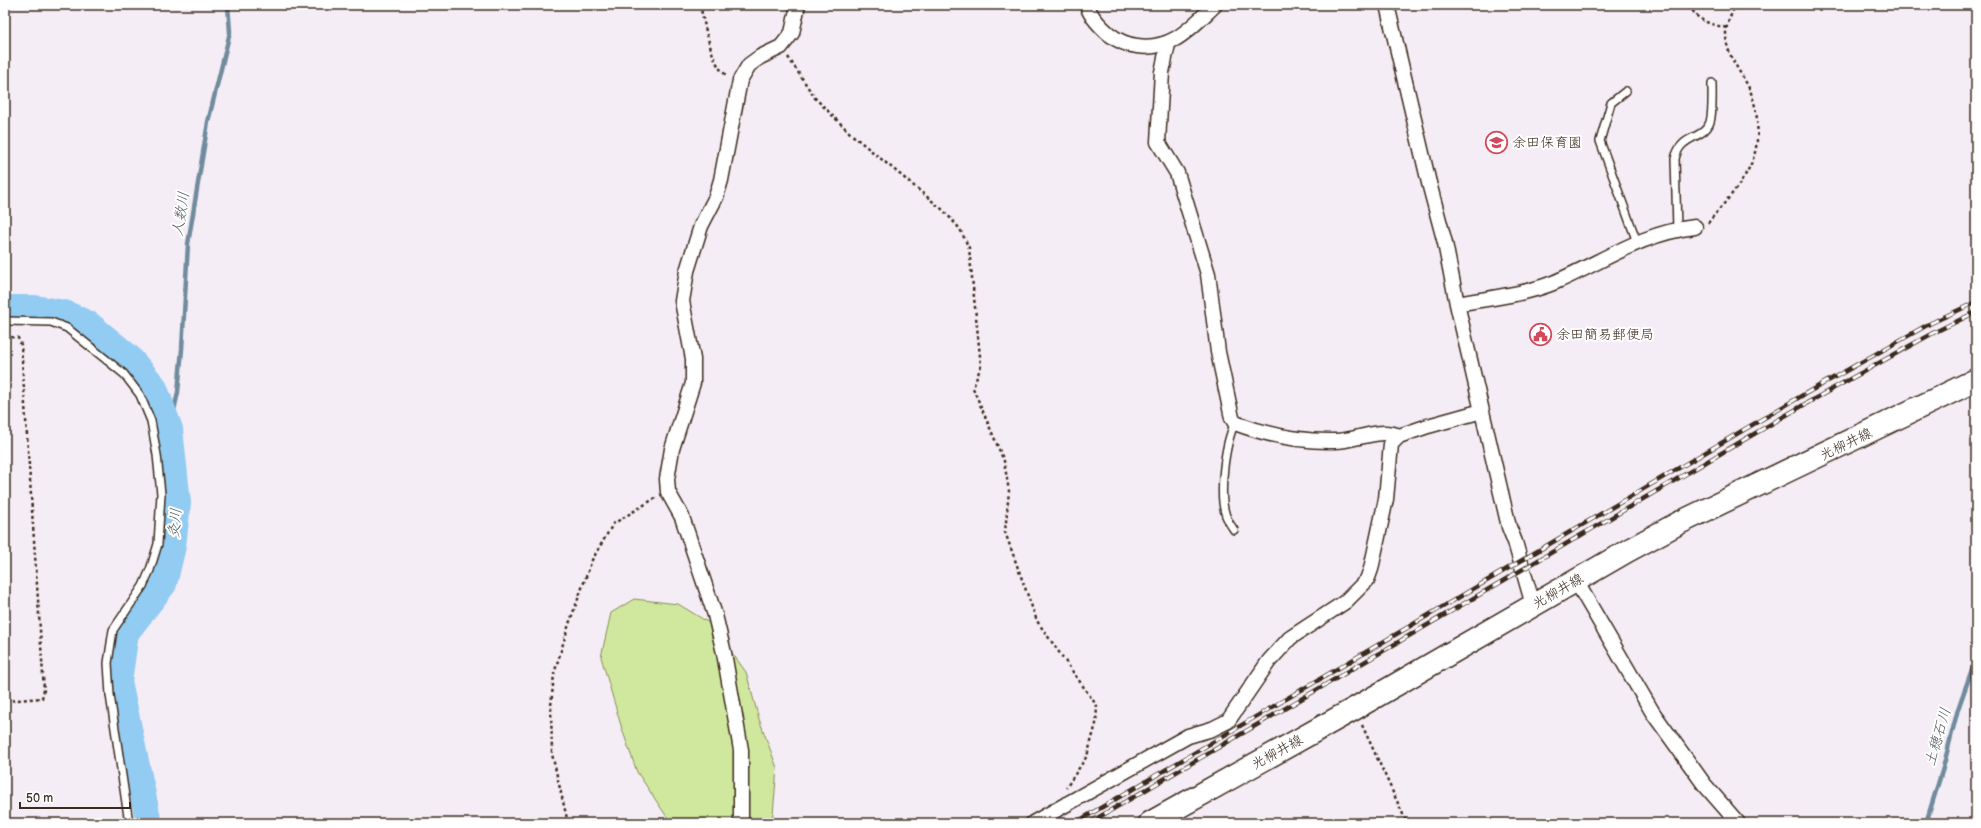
<svg xmlns="http://www.w3.org/2000/svg" width="1981" height="828" font-family="'Balsamiq Sans','Klee One',sans-serif">
<style>
.green{fill:#d0e89d;stroke:#86895e}
.lines{fill:none;stroke-linecap:round;stroke-linejoin:round}
.stream{stroke:#6f8b9d;stroke-width:4.5}
.river{stroke:#92ccf2;stroke-width:26}
.service-casing{stroke:#3b2a1e;stroke-width:10}
.minor-casing{stroke:#3b2a1e;stroke-width:17}
.primary-casing{stroke:#3b2a1e;stroke-width:25}
.path{stroke:#3b2a1e;stroke-width:2.5;stroke-dasharray:3 3;stroke-linecap:butt}
.service{stroke:#fff;stroke-width:7}
.minor{stroke:#fff;stroke-width:14}
.primary{stroke:#fff;stroke-width:22}
.rail-casing{stroke:#3b2a1e;stroke-width:4.5}
.rail{stroke:#fff;stroke-width:3;stroke-dasharray:9;stroke-linecap:butt}
.labels{text-anchor:middle;dominant-baseline:central;stroke-width:4;stroke-linejoin:round;paint-order:stroke}
.poi-label{font-size:14px;fill:#3b2a1e;stroke:#fff;text-anchor:start}
.street-label{font-size:14px;fill:#3b2a1e;stroke:#fff}
.water-label{font-size:15px;font-style:italic;fill:#555b5e;stroke:#fff}
</style>
<rect width="100%" height="100%" fill="#f5edf5"/>
<filter id="ink" filterUnits="userSpaceOnUse"><feTurbulence type="fractalNoise" baseFrequency=".025" numOctaves="2"/><feDisplacementMap in="SourceGraphic" scale="8" xChannelSelector="R" yChannelSelector="G"/><feConvolveMatrix kernelMatrix="1 2 1 2 8 2 1 2 1" color-interpolation-filters="sRGB"/></filter>
<g filter="url(#ink)">
<path class="green" d="M634 599 678 604 711 624 746 672 759 719 777 768 773 814 770 823H671L637 772 622 729 601 657 611 613Z"/>
<g class="lines">
<path class="stream" d="M170 429 178 392 182 349 188 244 208 122 230 32 228 5
M1926 823 1943 768 1958 709 1976 658"/>
<path class="river" d="M5 308H35L65 313 89 324 128 356 154 386 170 429 178 503 173 546 164 584 126 633 119 681 149 823"/>
<defs>
<path id="service" d="M1626 91 1611 103 1600 141 1637 242
M1677 229 1675 159C1680 134 1704 140 1710 122 1713 112 1712 94 1712 83
M5 321 51 322 67 328 124 374 140 395 151 421 157 455 161 494 158 544 150 570 143 586 113 630 108 663 110 695 129 823
M1234 530C1231 526 1228 521 1226 516 1218 495 1225 443 1235 423"/>
<path id="minor" d="M1087 5C1090 16 1101 27 1109 34 1118 41 1127 45 1137 46 1173 51 1191 27 1215 5
M1387 5 1429 183 1445 243 1457 304 1509 527 1515 542 1533 605
M1168 44 1162 72 1158 142 1177 173 1208 274 1218 352 1232 418 1235 423C1267 435 1300 442 1335 441 1356 441 1379 427 1399 436
M1457 304C1488 298 1523 295 1553 283 1601 263 1641 233 1695 227
M1576 581 1653 713 1704 784 1738 823
M741 823V750L724 653 715 615 682 517 668 492 667 479 672 449 693 383V359L682 301 687 271 701 226 716 197 721 180 740 80 749 65 760 57 781 47 792 33 798 5
M1033 823 1188 736 1212 729 1228 721 1269 661 1290 638 1345 602 1367 580 1371 569 1386 499 1391 444 1399 436 1428 426 1482 411"/>
<path id="primary" d="M1150 823 1354 709 1629 550 1679 523 1976 380"/>
</defs>
<use href="#service" class="service-casing"/>
<use href="#minor" class="minor-casing"/>
<use href="#primary" class="primary-casing"/>
<path class="path" d="M700 5C704 21 712 69 727 75
M1690 5C1696 22 1711 24 1727 28
M788 57 815 98 851 134 943 210 960 229 969 248 981 366 973 388 1004 461 1009 491 1005 532 1037 621 1097 706 1096 724 1087 756 1066 788
M1708 223C1723 204 1741 186 1751 164 1761 142 1759 108 1748 86 1739 69 1726 55 1726 34 1726 24 1732 14 1735 5
M5 336 18 338 21 345 44 690 42 698 5 701
M1362 725 1407 823
M568 823 552 754 551 706 554 674 569 624 592 560 613 524 657 497"/>
<use href="#service" class="service"/>
<use href="#minor" class="minor"/>
<use href="#primary" class="primary"/>
<defs>
<path id="rail" d="M1075 823 1803 395 1929 324 1976 302
M1089 823 1807 403 1933 333 1976 312"/>
</defs>
<use href="#rail" class="rail-casing"/>
<use href="#rail" class="rail"/>
</g>
</g>
<defs>
<symbol id="school-ring" viewBox="-11 -11 22 22"><circle r="9.5" fill="#fff" stroke="#d1495b" stroke-width="1.5"/><path d="M0-5L7-2L0 1L-7-2ZM-4 1L0 2.5L4 1V4Q0 6-4 4Z" fill="#d1495b"/></symbol>
<symbol id="civic-ring" viewBox="-11 -11 22 22"><circle r="9.5" fill="#fff" stroke="#d1495b" stroke-width="1.5"/><path d="M-.6-6.5H3V-4.5H.6V-3L4-1V1h2V6H-6V1h2V-1L-.6-3ZM-1.2 2.5V6h2.4V2.5Z" fill="#d1495b"/></symbol>
</defs>
<g fill-rule="evenodd">
<use href="#school-ring" x="1484" y="130" width="25" height="25"/>
<use href="#civic-ring" x="1528" y="322" width="25" height="25"/>
</g>
<g class="labels">
<g class="poi-label">
<text x="1512" y="142">余田保育園</text>
<text x="1556" y="334">余田簡易郵便局</text>
</g>
<g class="street-label">
<text transform="translate(1846 444) rotate(-26)">光柳井線</text>
<text transform="translate(1558 591) rotate(-30)">光柳井線</text>
<text transform="translate(1277 752) rotate(-29)">光柳井線</text>
</g>
<g class="water-label">
<text transform="translate(181 214) rotate(-81)">人数川</text>
<text transform="translate(175 523) rotate(-84)">灸川</text>
<text transform="translate(1938 737) rotate(-74)">土穂石川</text>
</g>
</g>
<rect width="1981" height="828" fill="none" stroke="#fff" stroke-width="20"/>
<rect x="10" y="10" width="1961" height="808" fill="none" stroke="#3b2a1e" stroke-width="1.5" filter="url(#ink)"/>
<path d="M20 802v6h110v-6" fill="none" stroke="#3b2a1e" stroke-width="2"/>
<text x="26" y="802" font-size="12" fill="#3b2a1e" stroke="#ffffff" stroke-width="3" paint-order="stroke">50 m</text>
</svg>
